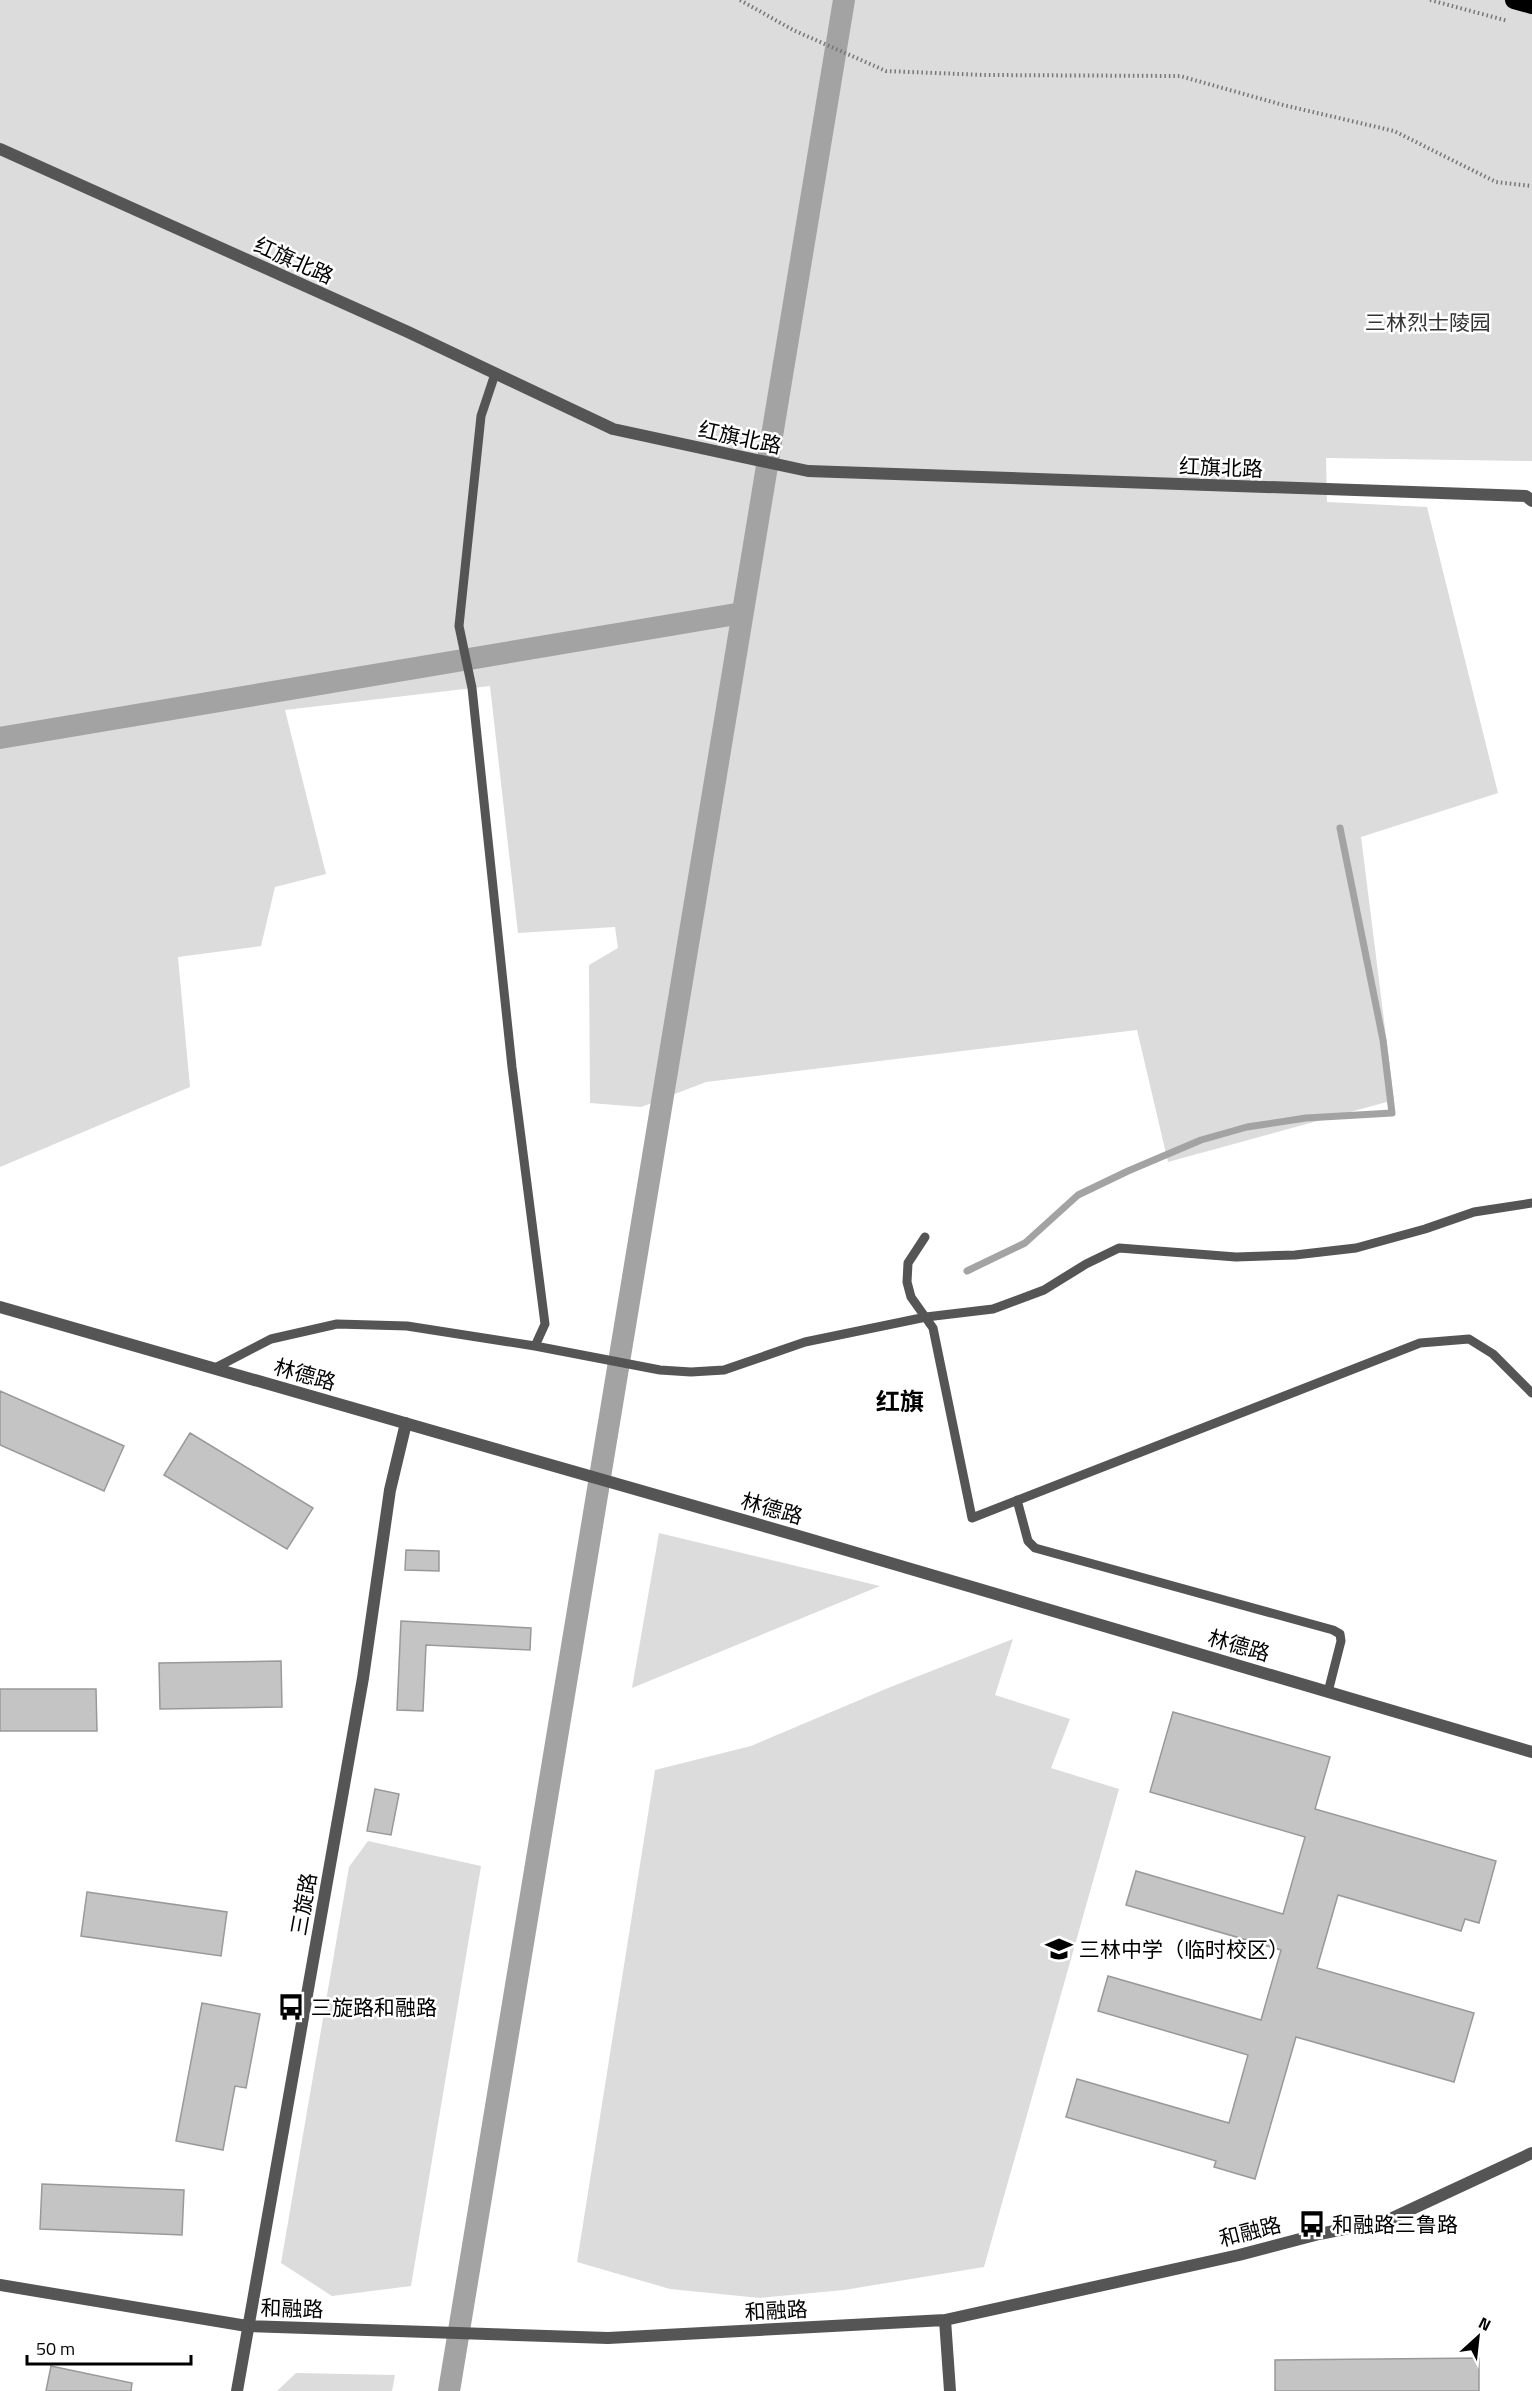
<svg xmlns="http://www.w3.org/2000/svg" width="1532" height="2391" font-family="'Titillium Web','Noto Sans SC',sans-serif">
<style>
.green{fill:#dcdcdc}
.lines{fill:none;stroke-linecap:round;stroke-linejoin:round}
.stream{stroke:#a3a3a3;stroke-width:7}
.canal{stroke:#a3a3a3;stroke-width:22}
.building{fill:#c4c4c4;stroke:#999;stroke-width:1.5}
.highway-casing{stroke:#dbdbdb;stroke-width:21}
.path{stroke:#777;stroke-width:4;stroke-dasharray:1.5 3;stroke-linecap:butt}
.lane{stroke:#555;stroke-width:9}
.street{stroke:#555;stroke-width:12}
.highway{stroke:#000;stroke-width:18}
.labels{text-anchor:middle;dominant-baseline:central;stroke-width:5;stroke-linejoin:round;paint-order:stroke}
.street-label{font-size:21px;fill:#000;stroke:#fff}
.park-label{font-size:21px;fill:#333;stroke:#fff}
.poi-label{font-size:21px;fill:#000;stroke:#fff;text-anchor:start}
.quarter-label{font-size:24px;font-weight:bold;fill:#000;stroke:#fff}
</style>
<rect width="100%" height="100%" fill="#fff"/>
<path class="green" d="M0 0H1532V461L1326 458 1327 502 1427 507 1498 793 1361 837 1394 1100 1168 1162 1137 1030 706 1082 641 1107 590 1103 589 965 618 948 615 927 518 933 490 686 285 710 326 874 275 887 261 946 178 957 190 1087 0 1167Z
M659 1533 880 1586 632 1688Z
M1013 1639 995 1695 1070 1719 1051 1768 1119 1789 984 2267 844 2290 760 2298 670 2289 577 2262 655 1770 751 1746 888 1688Z
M368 1841 481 1866 411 2286 332 2296 281 2263 349 1867Z
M296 2373 395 2375 392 2391H277Z"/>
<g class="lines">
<path class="stream" d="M967 1271 1025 1243 1078 1195 1128 1171 1201 1140 1247 1127 1306 1118 1392 1113 1383 1040 1340 828"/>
<path class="canal" d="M0 738 742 613
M449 2391 844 0"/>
</g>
<path class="building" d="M0 1391 124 1446 104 1491 0 1445Z
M190 1433 313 1508 287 1549 164 1475Z
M406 1550 439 1551V1571L405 1570Z
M401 1621 531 1628 530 1650 426 1645 423 1711 397 1710Z
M281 1661 282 1707 160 1709 159 1663Z
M0 1689H96L97 1731H0Z
M1173 1712 1330 1757 1315 1809 1496 1861 1479 1923 1465 1919 1461 1931 1338 1895 1317 1968 1474 2013 1454 2082 1296 2037 1255 2179 1214 2167 1216 2161 1066 2117 1077 2079 1229 2123 1248 2055 1098 2011 1108 1976 1261 2020 1281 1950 1126 1905 1136 1871 1283 1914 1305 1837 1150 1792Z
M375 1789 399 1794 391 1835 367 1831Z
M87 1892 227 1912 221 1956 81 1936Z
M202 2003 260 2014 246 2088 235 2086 223 2150 176 2141Z
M42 2184 184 2190 182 2235 40 2229Z
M1479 2358V2391H1275V2360Z
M51 2366 132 2383 131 2391H46Z"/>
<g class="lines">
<defs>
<path id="highway" d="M1514 0 1532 5"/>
</defs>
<use href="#highway" class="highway-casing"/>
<path class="path" d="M740 0 793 30 886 71 984 75 1180 76 1283 105 1394 131 1496 182 1532 186
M1430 0 1508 21"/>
<path class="lane" d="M495 374 481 416 459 626 472 688 512 1067 545 1324 535 1346
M925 1237 908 1263 907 1282 911 1297 933 1328 972 1518 1420 1343 1469 1339 1493 1354 1532 1393
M215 1368 271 1339 337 1324 407 1326 535 1346 660 1370 691 1372 724 1370 805 1342 926 1317 993 1309 1044 1290 1086 1264 1119 1248 1236 1257 1295 1255 1356 1248 1425 1229 1474 1212 1532 1203
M1017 1500 1028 1541 1035 1548 1333 1630 1340 1634 1341 1641 1328 1692"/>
<path class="street" d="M0 149 408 332 613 429 808 471 1526 496 1532 501
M0 1307 802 1537 1532 1752
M0 2285 247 2326 608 2338 945 2320 1239 2255 1319 2234 1386 2221 1532 2153
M945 2320 950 2391
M237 2391 363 1678 390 1490 406 1423"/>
<use href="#highway" class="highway"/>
</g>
<defs>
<symbol id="school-bare" viewBox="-9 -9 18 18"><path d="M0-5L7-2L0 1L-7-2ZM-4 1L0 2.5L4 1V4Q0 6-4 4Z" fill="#000" stroke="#fff" stroke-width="2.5" paint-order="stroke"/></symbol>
<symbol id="bus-bare" viewBox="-9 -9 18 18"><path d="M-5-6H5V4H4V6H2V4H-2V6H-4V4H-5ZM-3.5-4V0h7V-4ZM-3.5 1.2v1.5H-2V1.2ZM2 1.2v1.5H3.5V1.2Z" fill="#000" stroke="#fff" stroke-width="2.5" paint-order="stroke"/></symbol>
</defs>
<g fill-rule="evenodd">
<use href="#school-bare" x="1040" y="1930" width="38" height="38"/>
<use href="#bus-bare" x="272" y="1988" width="38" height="38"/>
<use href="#bus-bare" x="1293" y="2205" width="38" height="38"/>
</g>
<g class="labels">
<g class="street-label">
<text transform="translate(294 260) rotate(24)">红旗北路</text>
<text transform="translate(740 437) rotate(12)">红旗北路</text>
<text transform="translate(1221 467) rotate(2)">红旗北路</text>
<text transform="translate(305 1374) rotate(16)">林德路</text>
<text transform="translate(772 1508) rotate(16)">林德路</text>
<text transform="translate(1239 1645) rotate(16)">林德路</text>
<text transform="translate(303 1904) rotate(-80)">三旋路</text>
<text transform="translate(1250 2231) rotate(-14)">和融路</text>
<text transform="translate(292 2308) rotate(2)">和融路</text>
<text transform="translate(776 2310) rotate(-3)">和融路</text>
</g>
<g class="park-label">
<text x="1428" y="322">三林烈士陵园</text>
</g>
<g class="poi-label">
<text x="1079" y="1949">三林中学（临时校区）</text>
<text x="311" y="2007">三旋路和融路</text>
<text x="1332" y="2224">和融路三鲁路</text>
</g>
<g class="quarter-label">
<text x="900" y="1401">红旗</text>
</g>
</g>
<g transform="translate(1478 2337) rotate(27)" stroke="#ffffff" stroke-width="4.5" paint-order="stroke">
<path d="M0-4.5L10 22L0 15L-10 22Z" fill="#000000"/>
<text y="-9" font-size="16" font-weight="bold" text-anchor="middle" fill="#000000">N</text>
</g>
<path d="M27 2355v9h164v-9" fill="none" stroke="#000000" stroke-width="3"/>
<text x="36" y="2355" font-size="18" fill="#000000" stroke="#ffffff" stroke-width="4.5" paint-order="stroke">50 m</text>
</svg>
